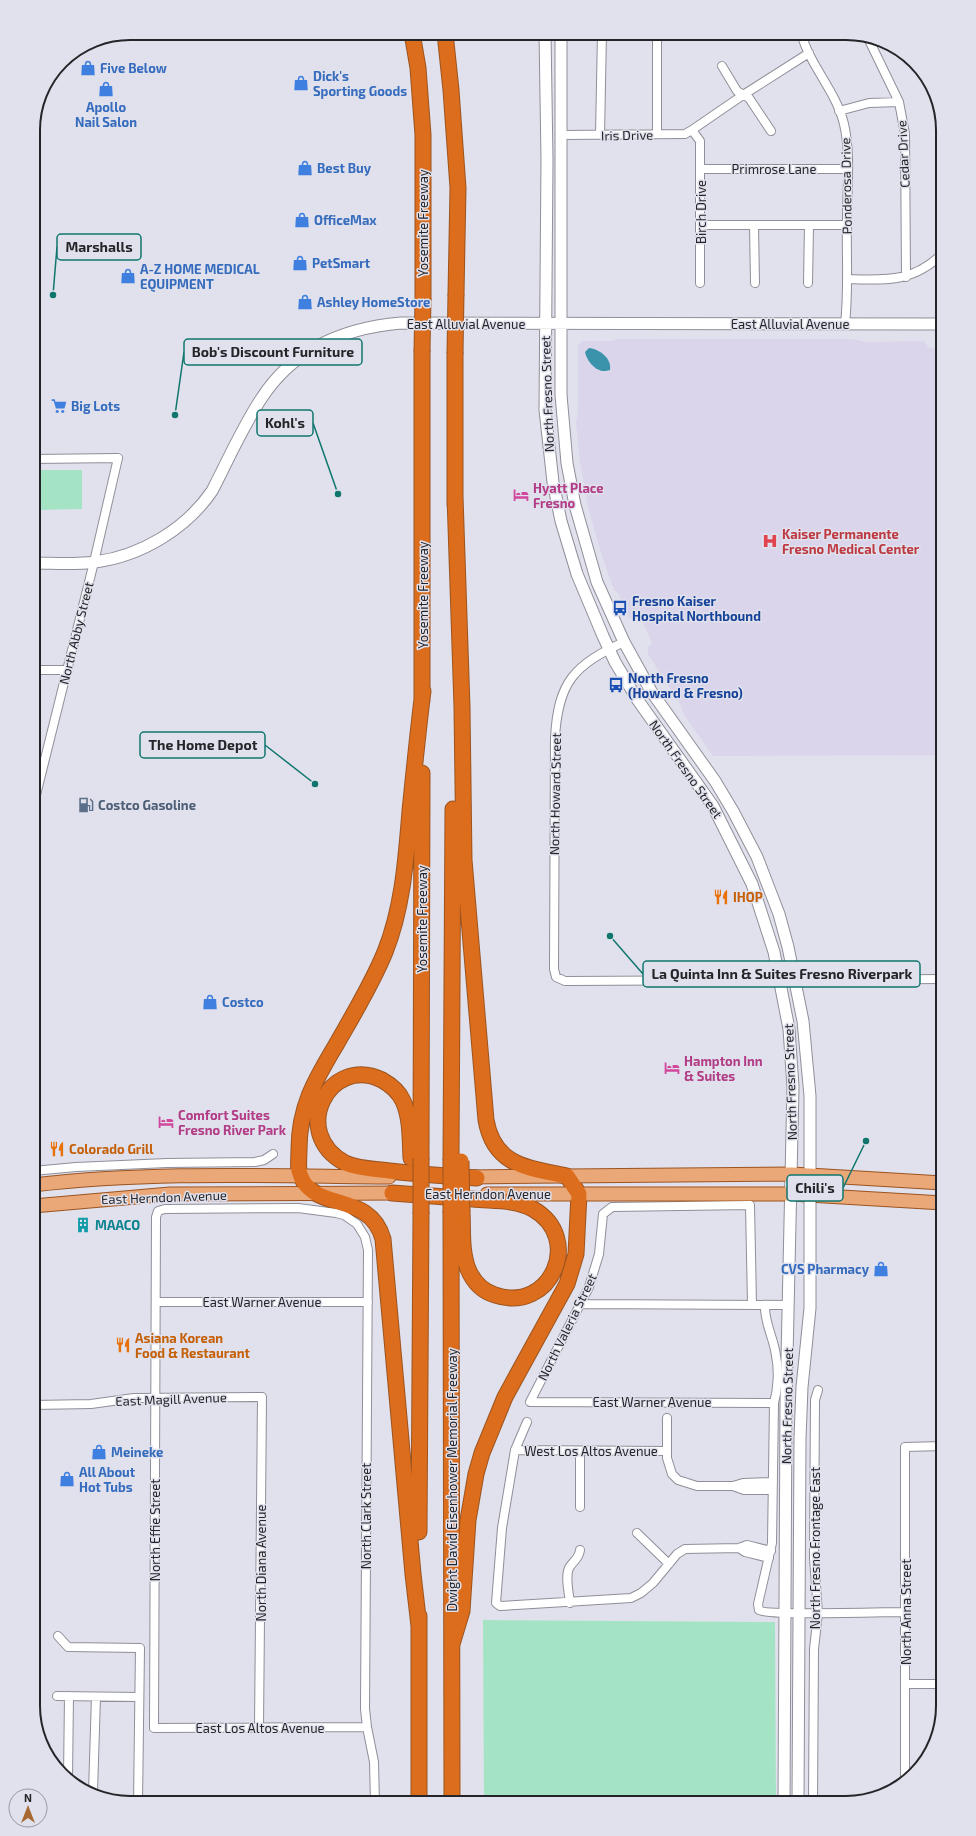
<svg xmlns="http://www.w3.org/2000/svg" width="976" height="1836" font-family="'Exo 2',sans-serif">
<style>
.medical{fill:#dad5eb}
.green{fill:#a4e4c4}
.water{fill:#3a92ab}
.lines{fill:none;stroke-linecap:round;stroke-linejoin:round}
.street-casing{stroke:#8f8f99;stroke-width:10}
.secondary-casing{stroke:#8f8f99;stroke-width:13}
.primary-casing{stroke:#9c5421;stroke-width:15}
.highway-casing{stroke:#9c5421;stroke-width:17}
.street{stroke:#fff;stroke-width:8}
.secondary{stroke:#fff;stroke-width:11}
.primary{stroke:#eaa777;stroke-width:13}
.highway{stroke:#dc6d1c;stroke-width:15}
.highway-bridge-casing{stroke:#9c5421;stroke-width:17;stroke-linecap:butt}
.highway-bridge{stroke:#dc6d1c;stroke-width:15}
.labels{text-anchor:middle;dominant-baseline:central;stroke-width:3;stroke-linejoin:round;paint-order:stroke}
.shop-label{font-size:13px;font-weight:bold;fill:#366cbe;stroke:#e0e1ec;text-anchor:start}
.street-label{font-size:13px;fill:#252529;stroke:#e0e1ec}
.hotel-label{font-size:13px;font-weight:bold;fill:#b23c85;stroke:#e0e1ec;text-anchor:start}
.health-label{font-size:13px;font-weight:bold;fill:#be3a42;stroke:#e0e1ec;text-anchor:start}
.transit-label{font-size:13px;font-weight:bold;fill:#164399;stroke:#e0e1ec;text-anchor:start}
.service-label{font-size:13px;font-weight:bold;fill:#4e5e75;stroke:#e0e1ec;text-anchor:start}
.food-label{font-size:13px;font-weight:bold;fill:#c56008;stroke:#e0e1ec;text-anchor:start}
.culture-label{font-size:13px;font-weight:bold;fill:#0d838f;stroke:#e0e1ec;text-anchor:start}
.rim{fill:none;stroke:#252529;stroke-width:2}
.leader{fill:none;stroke:#0f766e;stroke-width:1.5}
.callout-dot{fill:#0f766e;stroke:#e0e1ec;stroke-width:1.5}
.callout{fill:#e0e1ec;stroke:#0f766e;stroke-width:1.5}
.callout-label{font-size:14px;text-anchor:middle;font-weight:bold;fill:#252529}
</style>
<rect width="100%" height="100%" fill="#e0e1ec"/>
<path class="medical" d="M617 339H852L865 342 924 341 929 348H943V755L713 756 684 715 680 704 648 654V647L652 643 641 618 634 620 629 618 618 593 614 590 601 553 589 511 580 462 576 423 578 411V346L582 341H612Z"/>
<path class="green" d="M33 470H82V509L33 510Z
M483 1620 775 1622 776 1803H484Z"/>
<path class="water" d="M589 348C599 349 612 358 610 370 598 375 587 362 585 352Z"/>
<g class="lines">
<defs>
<path id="street" d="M801 33C810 66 836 91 844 124 851 154 847 189 847 221 846 255 849 289 845 324
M868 38 899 102 905 134 906 277
M722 66 737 91 749 98 771 131
M839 111 869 103 899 102
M692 130 743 95 809 53
M657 134V33
M561 135 685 134 692 130 700 141V283
M600 135 602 33
M701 169H847
M701 225H847
M754 225 755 283
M847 279C886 280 913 283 943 253
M808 283 809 225
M624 642C574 665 558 682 555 738L554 969 556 977 565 981 781 980
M33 670H67
M33 807 94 562 118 458 33 459
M796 980 943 979
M33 1171 76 1167 167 1163 255 1162 264 1160 273 1154
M156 1302H368
M582 1304 789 1305
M752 1304 750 1205 612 1207 603 1214 599 1254 589 1287 530 1402 774 1403
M765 1305C764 1323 774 1338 776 1356 779 1370 778 1389 774 1403L772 1543 758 1604 759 1610C766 1616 887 1612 906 1612
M33 1405 91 1404 134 1398 262 1397 259 1728
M667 1418V1458L672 1474 678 1480 697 1486H733L743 1483 773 1482
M527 1422 515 1450 502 1528 496 1603 500 1606 631 1598 641 1593 653 1583 677 1554 685 1549 739 1548 747 1545 771 1551
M515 1450 666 1451
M733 1486 744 1490H772
M580 1507V1451
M637 1533 669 1564
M739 1548 745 1552 769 1558
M570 1603C569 1593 565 1577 569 1568 573 1561 579 1559 580 1550
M58 1636 68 1647 140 1648 138 1803
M905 1684H943
M57 1696 139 1697
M367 1727 154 1728 156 1217 158 1211 165 1209 298 1208 336 1213 344 1215 357 1224 365 1237 368 1250 365 1709 367 1727 374 1762 375 1803
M68 1777 69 1696
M905 1778V1447L943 1446
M93 1792 96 1697
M813 1803 814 1649 818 1613 814 1558 815 1400 818 1390"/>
<path id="secondary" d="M545 33 547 160 545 410 553 482 561 521 577 574 603 636 615 662 637 699 713 806 752 884 774 952 789 1029 793 1087 786 1403 784 1803
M561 33V395L567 463 575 505 597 582 624 642 651 691 715 781 733 811 757 857 779 914 788 947 803 1021 810 1096V1308L802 1387 800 1438 798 1803
M33 563C54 563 74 565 95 562 141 556 186 529 212 491 228 460 242 428 261 399 293 349 343 328 401 323L943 324"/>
<path id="primary" d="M467 1177 792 1174 943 1183
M33 1185C152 1171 270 1176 389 1177
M487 1194H791L943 1203
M33 1206 170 1194 401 1193"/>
<path id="highway" d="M412 33 418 68 423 135V298
M445 33 451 90 458 188 456 294
M422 352V701
M455 354V505
M411 1158C410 1140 411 1118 403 1101 399 1092 391 1085 382 1080 329 1054 289 1133 345 1163 356 1168 369 1169 381 1170 413 1174 445 1176 477 1178
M421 1158 422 773
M451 1158 453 809
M392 1193C419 1195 446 1197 473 1199 492 1201 515 1199 533 1209 584 1238 551 1314 495 1295 482 1291 473 1281 468 1269 461 1251 463 1230 462 1212
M451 1213 452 1803
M419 1532 421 1214
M419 1626 413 1574 383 1239C369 1189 310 1214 299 1171 298 1164 299 1156 299 1149 299 1107 315 1080 336 1045 353 1015 372 984 385 952 403 907 406 859 410 811 414 771 418 731 423 691
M452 1644 462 1611 468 1520 476 1474 482 1453 505 1397 567 1284 576 1254 579 1194 567 1176C528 1168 494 1166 486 1120L464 860 462 707 455 496
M419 1803V1616"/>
</defs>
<use href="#street" class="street-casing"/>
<use href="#secondary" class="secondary-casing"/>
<use href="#primary" class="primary-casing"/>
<use href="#highway" class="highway-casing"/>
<use href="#street" class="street"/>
<use href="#secondary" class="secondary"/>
<use href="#primary" class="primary"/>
<use href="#highway" class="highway"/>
<defs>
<path id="highway-bridge" d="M422 352 423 298
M455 354 456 294
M451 1158V1213
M461 1161 462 1212
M421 1214V1158"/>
</defs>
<use href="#highway-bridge" class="highway-bridge-casing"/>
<use href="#highway-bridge" class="highway-bridge"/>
</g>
<defs>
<symbol id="shop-bare" viewBox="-9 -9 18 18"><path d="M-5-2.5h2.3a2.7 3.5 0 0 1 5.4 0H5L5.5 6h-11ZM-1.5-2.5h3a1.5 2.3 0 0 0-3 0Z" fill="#3f7fe0" stroke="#e0e1ec" stroke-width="2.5" paint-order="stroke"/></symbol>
<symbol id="supermarket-bare" viewBox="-9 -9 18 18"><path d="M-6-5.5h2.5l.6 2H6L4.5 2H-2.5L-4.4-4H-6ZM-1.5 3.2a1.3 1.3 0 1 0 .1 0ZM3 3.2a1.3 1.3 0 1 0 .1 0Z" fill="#3f7fe0" stroke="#e0e1ec" stroke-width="2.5" paint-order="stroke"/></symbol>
<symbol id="hotel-bare" viewBox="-9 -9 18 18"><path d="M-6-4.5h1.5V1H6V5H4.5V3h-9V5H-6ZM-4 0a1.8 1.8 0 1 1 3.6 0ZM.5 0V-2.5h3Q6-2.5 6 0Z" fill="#d1479c" stroke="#e0e1ec" stroke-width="2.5" paint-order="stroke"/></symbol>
<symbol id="hospital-bare" viewBox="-9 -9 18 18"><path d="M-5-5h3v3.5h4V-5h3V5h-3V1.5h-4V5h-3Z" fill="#e0444e" stroke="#e0e1ec" stroke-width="2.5" paint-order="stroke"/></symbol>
<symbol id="bus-bare" viewBox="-9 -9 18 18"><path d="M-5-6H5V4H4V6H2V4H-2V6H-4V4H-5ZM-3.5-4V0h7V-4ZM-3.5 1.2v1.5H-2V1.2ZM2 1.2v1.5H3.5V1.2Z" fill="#1a4fb4" stroke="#e0e1ec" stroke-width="2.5" paint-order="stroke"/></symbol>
<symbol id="fuel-bare" viewBox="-9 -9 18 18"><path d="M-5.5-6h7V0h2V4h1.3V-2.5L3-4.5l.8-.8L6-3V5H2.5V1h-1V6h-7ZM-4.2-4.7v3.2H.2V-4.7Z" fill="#5c6f8a" stroke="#e0e1ec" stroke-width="2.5" paint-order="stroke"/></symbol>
<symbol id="restaurant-bare" viewBox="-9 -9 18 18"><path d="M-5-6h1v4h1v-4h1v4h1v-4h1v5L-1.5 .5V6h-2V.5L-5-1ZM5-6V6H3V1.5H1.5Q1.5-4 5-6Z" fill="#e8710a" stroke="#e0e1ec" stroke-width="2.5" paint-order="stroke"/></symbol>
<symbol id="building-bare" viewBox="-9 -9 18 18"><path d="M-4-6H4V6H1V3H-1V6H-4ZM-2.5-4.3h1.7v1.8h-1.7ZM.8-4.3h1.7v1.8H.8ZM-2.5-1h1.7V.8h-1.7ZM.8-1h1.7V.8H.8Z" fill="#0f9aa8" stroke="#e0e1ec" stroke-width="2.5" paint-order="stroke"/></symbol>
</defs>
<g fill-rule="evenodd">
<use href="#shop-bare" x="77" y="57" width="22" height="22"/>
<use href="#shop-bare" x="290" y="72" width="22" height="22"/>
<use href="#shop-bare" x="95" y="78" width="22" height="22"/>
<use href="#shop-bare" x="294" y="157" width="22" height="22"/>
<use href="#shop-bare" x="291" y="209" width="22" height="22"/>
<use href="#shop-bare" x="289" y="252" width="22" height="22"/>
<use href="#shop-bare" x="117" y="265" width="22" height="22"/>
<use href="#shop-bare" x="294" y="291" width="22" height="22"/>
<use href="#supermarket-bare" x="48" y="395" width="22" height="22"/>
<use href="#hotel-bare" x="510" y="484" width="22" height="22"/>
<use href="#hospital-bare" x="759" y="530" width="22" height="22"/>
<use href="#bus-bare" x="609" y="597" width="22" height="22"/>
<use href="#bus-bare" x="605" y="674" width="22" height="22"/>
<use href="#fuel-bare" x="75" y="794" width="22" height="22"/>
<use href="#restaurant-bare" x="710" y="886" width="22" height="22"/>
<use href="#shop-bare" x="199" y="991" width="22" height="22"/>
<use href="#hotel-bare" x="661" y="1057" width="22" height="22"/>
<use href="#hotel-bare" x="155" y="1111" width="22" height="22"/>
<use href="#restaurant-bare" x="46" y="1138" width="22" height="22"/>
<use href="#building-bare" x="72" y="1214" width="22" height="22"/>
<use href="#shop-bare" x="870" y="1258" width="22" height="22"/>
<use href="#restaurant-bare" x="112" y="1334" width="22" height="22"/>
<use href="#shop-bare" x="88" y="1441" width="22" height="22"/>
<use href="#shop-bare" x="56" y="1468" width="22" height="22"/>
</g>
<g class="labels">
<g class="shop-label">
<text x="100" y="68">Five Below</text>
<text x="313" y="76">Dick's<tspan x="313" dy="15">Sporting Goods</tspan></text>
<text x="106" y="107" text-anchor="middle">Apollo<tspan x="106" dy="15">Nail Salon</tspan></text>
<text x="317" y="168">Best Buy</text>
<text x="314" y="220">OfficeMax</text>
<text x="312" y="263">PetSmart</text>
<text x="140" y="269">A-Z HOME MEDICAL<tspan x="140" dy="15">EQUIPMENT</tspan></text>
<text x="317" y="302">Ashley HomeStore</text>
<text x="71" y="406">Big Lots</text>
<text x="222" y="1002">Costco</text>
<text x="869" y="1269" text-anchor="end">CVS Pharmacy</text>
<text x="111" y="1452">Meineke</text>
<text x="79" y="1472">All About<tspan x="79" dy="15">Hot Tubs</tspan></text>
</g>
<g class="street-label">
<text transform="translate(627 135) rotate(-1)">Iris Drive</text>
<text transform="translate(903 154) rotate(-93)">Cedar Drive</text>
<text x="774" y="169">Primrose Lane</text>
<text transform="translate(846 186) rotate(-91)">Ponderosa Drive</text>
<text transform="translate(701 212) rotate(-90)">Birch Drive</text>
<text transform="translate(423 223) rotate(-90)">Yosemite Freeway</text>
<text x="466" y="324">East Alluvial Avenue</text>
<text x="790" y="324">East Alluvial Avenue</text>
<text transform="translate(547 394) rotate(-92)">North Fresno Street</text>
<text transform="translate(423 595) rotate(-90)">Yosemite Freeway</text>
<text transform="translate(76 633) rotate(-76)">North Abby Street</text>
<text transform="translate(686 769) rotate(55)">North Fresno Street</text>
<text transform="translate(555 794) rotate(-89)">North Howard Street</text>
<text transform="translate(422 919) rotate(-90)">Yosemite Freeway</text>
<text transform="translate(790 1082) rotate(-92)">North Fresno Street</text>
<text x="488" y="1194">East Herndon Avenue</text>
<text transform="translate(164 1197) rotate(-2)">East Herndon Avenue</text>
<text x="262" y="1302">East Warner Avenue</text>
<text transform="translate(567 1327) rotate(-64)">North Valeria Street</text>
<text transform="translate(171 1399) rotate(-2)">East Magill Avenue</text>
<text x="652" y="1402">East Warner Avenue</text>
<text transform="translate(787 1406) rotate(-89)">North Fresno Street</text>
<text x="591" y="1451">West Los Altos Avenue</text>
<text transform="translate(452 1480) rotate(-90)">Dwight David Eisenhower Memorial Freeway</text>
<text transform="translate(366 1516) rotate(-90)">North Clark Street</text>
<text transform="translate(155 1530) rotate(-90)">North Effie Street</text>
<text transform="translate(815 1548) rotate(-90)">North Fresno Frontage East</text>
<text transform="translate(261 1563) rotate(-90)">North Diana Avenue</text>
<text transform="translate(906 1612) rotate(-90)">North Anna Street</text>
<text x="260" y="1728">East Los Altos Avenue</text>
</g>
<g class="hotel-label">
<text x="533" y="488">Hyatt Place<tspan x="533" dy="15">Fresno</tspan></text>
<text x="684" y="1061">Hampton Inn<tspan x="684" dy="15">&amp; Suites</tspan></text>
<text x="178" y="1115">Comfort Suites<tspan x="178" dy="15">Fresno River Park</tspan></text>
</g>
<g class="health-label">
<text x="782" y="534">Kaiser Permanente<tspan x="782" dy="15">Fresno Medical Center</tspan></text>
</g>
<g class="transit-label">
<text x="632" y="601">Fresno Kaiser<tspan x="632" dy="15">Hospital Northbound</tspan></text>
<text x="628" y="678">North Fresno<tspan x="628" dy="15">(Howard &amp; Fresno)</tspan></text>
</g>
<g class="service-label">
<text x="98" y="805">Costco Gasoline</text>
</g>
<g class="food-label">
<text x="733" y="897">IHOP</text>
<text x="69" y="1149">Colorado Grill</text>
<text x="135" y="1338">Asiana Korean<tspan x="135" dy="15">Food &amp; Restaurant</tspan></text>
</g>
<g class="culture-label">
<text x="95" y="1225">MAACO</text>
</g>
</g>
<path d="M0 0H976V1836H0ZM130 40H846A90 90 0 0 1 936 130V1706A90 90 0 0 1 846 1796H130A90 90 0 0 1 40 1706V130A90 90 0 0 1 130 40Z" fill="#e0e1ec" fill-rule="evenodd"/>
<path class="rim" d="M130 40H846A90 90 0 0 1 936 130V1706A90 90 0 0 1 846 1796H130A90 90 0 0 1 40 1706V130A90 90 0 0 1 130 40Z"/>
<path class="leader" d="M53 295L57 247M175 415L184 352M338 494L313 423M315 784L265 745M610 936L643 974M866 1141L843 1188"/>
<g class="callout-dot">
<circle cx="53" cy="295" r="4"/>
<circle cx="175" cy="415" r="4"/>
<circle cx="338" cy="494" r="4"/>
<circle cx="315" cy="784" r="4"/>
<circle cx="610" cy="936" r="4"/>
<circle cx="866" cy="1141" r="4"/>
</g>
<g class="callout">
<rect x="57" y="234" width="84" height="26" rx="4"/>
<rect x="184" y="339" width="178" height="26" rx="4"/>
<rect x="257" y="410" width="56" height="26" rx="4"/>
<rect x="140" y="732" width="125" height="26" rx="4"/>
<rect x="643" y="961" width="277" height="26" rx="4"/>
<rect x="787" y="1175" width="56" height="26" rx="4"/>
</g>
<g class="callout-label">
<text x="99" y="252">Marshalls</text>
<text x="273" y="357">Bob's Discount Furniture</text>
<text x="285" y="428">Kohl's</text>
<text x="203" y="750">The Home Depot</text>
<text x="782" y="979">La Quinta Inn &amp; Suites Fresno Riverpark</text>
<text x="815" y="1193">Chili's</text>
</g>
<g transform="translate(28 1808)"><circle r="19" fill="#e0e1ec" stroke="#95969e"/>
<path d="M0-3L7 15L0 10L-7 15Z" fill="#a86831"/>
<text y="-6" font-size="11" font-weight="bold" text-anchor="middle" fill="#252529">N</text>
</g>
</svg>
